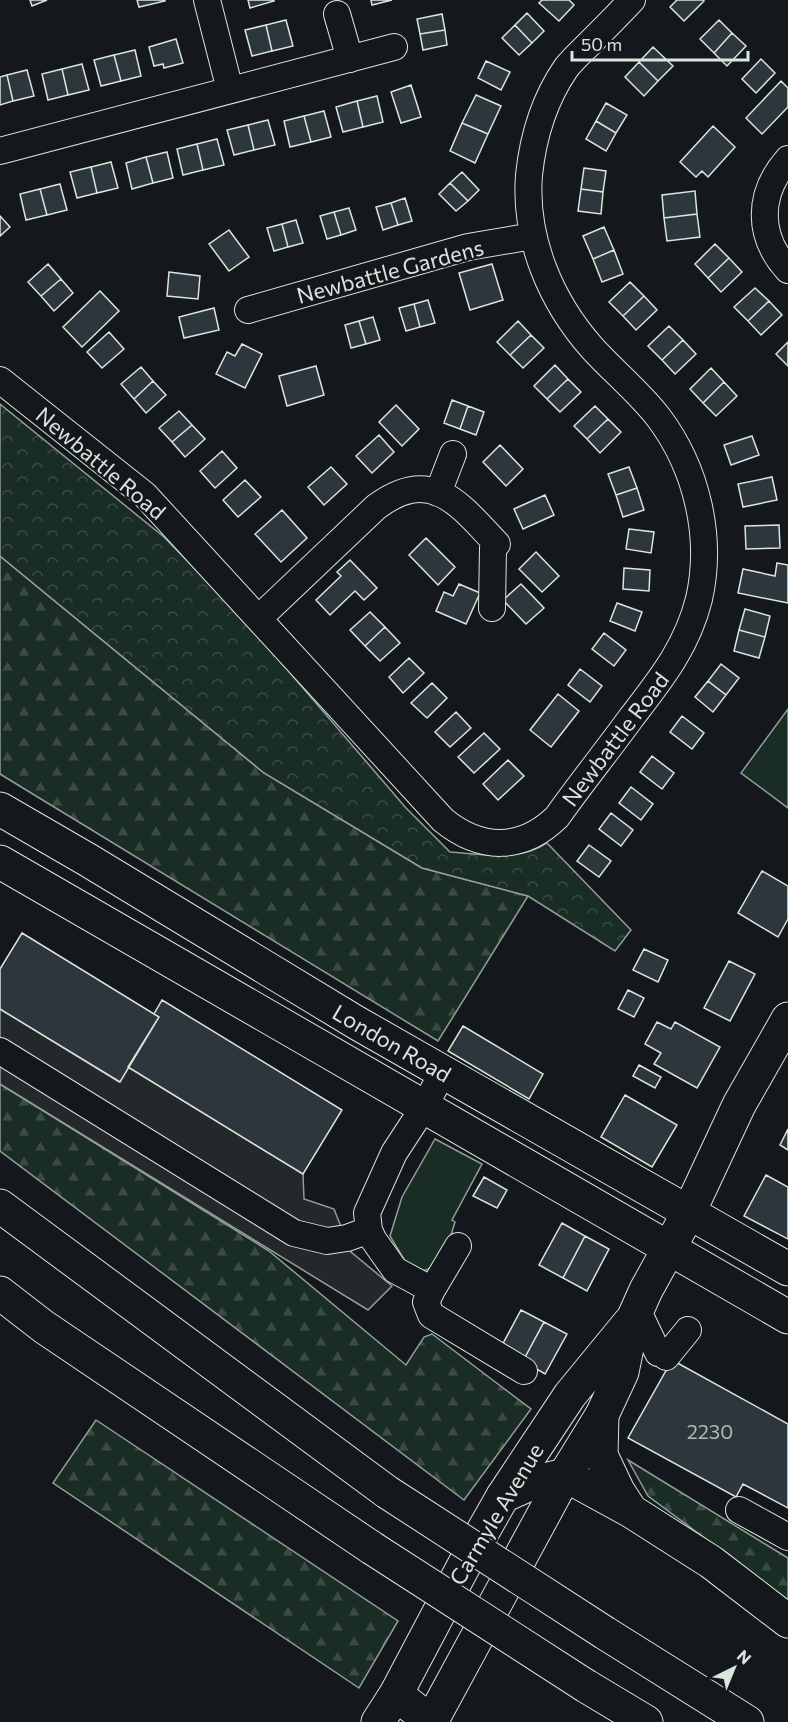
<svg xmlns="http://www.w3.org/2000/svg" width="788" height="1722" font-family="Commissioner,sans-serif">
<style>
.grass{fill:#1a2d24;stroke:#939e99;stroke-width:1.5}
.forest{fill:url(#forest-firs);stroke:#939e99;stroke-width:1.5}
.park{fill:url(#park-crowns);stroke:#939e99;stroke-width:1.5}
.parking{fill:#24282b;stroke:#939e99;stroke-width:1.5}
.building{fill:#2c363c;stroke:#d8e6dc;stroke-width:1.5}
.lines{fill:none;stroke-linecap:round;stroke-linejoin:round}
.minor-casing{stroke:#d8e6dc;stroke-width:28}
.major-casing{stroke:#d8e6dc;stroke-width:35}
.highway-casing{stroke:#d8e6dc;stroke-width:35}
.minor{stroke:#14181c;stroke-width:26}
.major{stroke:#14181c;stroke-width:33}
.highway{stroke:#14181c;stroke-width:33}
.highway-bridge-casing{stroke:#d8e6dc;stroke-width:35;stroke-linecap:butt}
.highway-bridge{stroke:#14181c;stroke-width:33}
.labels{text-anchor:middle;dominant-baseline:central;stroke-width:4.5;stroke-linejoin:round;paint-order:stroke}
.number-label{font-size:20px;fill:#adbab4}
.street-label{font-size:22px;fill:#d8e6dc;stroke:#14181c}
</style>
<defs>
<pattern id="forest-firs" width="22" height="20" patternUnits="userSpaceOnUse" patternTransform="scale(1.5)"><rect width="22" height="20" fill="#1a2d24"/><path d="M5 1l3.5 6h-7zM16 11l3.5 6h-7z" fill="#3b4b43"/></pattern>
<pattern id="park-crowns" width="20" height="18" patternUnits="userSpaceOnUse" patternTransform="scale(1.5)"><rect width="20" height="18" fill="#1a2d24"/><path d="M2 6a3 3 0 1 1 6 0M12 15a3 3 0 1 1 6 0" fill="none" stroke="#3b4b43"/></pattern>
</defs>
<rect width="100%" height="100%" fill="#14181c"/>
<path class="grass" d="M788 709V808L741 773Z
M435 1139 482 1164 452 1220 455 1222C448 1243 446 1267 421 1271L405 1261 390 1236 402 1197Z"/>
<path class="forest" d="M0 556 264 773 422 868 528 896 438 1041 0 774Z
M0 1084 269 1251 406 1365 424 1337 432 1334 531 1409 464 1500 0 1151Z
M96 1420 398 1621 359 1688 53 1483Z
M628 1460 788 1558V1600L648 1496Z"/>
<path class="park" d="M0 404 164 537 243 618 406 808 450 852C482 854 520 862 547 843L631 930 615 951 528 896 422 868 264 773 0 556Z"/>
<path class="parking" d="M0 1009 119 1082 128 1067 303 1174 304 1199 334 1209 351 1252 392 1286 368 1310 0 1084Z"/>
<path class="building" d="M30 0H47L32 6Z
M137 0H165V1L139 7Z
M248 0H274V1L250 8Z
M371 0H392L372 5Z
M542 0H569L574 5 559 21 539 3Z
M677 0H703L704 1 684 21 670 7Z
M527 13 544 31 532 43 515 25Z
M442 14 445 30 420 34 417 19Z
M286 20 293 46 272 51 266 25Z
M719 20 732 33 714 53 700 39Z
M266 25 272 51 252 56 245 30Z
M515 25 532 43 519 55 502 38Z
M445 30 447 45 423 50 420 34Z
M732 33 746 46 727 66 714 53Z
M176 39 183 63 164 68 163 64 154 66 149 47Z
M653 47 673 66 658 81 639 62Z
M135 50 141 76 121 81 114 55Z
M114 55 121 81 101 86 94 60Z
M761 59 775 73 756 93 742 79Z
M486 61 510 72 501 90 478 78Z
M639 62 658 81 644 96 625 77Z
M82 64 89 90 68 95 62 69Z
M62 69 68 95 48 100 42 74Z
M27 70 34 96 13 101 7 75Z
M7 75 13 101 0 105V77Z
M781 81 788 88V107L762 134 746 118Z
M411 85 421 117 401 123 391 92Z
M476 95 501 106 488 134 462 123Z
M377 96 383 122 363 127 357 101Z
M357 101 363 127 343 132 336 107Z
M606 103 627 115 616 133 596 121Z
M324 111 331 137 311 142 304 116Z
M304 116 311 142 290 147 284 121Z
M268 120 275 145 254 150 248 125Z
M596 121 616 133 606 151 586 139Z
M462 123 488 134 475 163 450 151Z
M248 125 254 150 234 155 227 130Z
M713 126 735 147 708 177 702 171 696 177 680 162Z
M217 139 224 165 203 170 197 144Z
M197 144 203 170 183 175 177 149Z
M167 152 173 178 153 183 146 157Z
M146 157 153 183 132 189 126 163Z
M111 162 118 188 97 193 91 167Z
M91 167 97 193 77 198 70 172Z
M584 168 606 171 603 192 581 189Z
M462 172 479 190 468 201 450 183Z
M450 183 468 201 456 211 439 194Z
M60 184 67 210 47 215 40 189Z
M40 189 47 215 26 220 20 194Z
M581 189 603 192 601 214 578 211Z
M695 191 697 214 664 218 662 195Z
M405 198 412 221 398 225 391 203Z
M391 203 398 225 383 230 376 207Z
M349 208 356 230 341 235 334 212Z
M334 212 341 235 327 239 320 216Z
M697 214 700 237 667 241 664 218Z
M0 216 10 227 0 236Z
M296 220 303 243 288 247 282 224Z
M282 224 288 247 274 251 267 228Z
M604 227 614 250 593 259 583 236Z
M229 230 249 257 229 271 209 244Z
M715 244 729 258 708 278 695 264Z
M614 250 623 274 602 282 593 259Z
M729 258 742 272 721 292 708 278Z
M48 264 61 279 41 296 28 282Z
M492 264 503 300 470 310 459 273Z
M169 272 200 276 198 299 167 296Z
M61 279 73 293 54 311 41 296Z
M630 282 644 296 623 316 609 302Z
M755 288 769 301 748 321 734 307Z
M100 291 119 311 82 347 63 327Z
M644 296 657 310 636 330 623 316Z
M428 300 435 323 420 327 414 304Z
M769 301 782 315 761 335 748 321Z
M414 304 420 327 406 331 399 308Z
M214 308 219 330 184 338 179 317Z
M373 317 380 340 366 344 359 321Z
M359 321 366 344 351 348 345 325Z
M518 321 531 335 510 355 497 342Z
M669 326 683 340 662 360 648 346Z
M109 332 124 349 102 368 87 352Z
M531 335 544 348 523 368 510 355Z
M683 340 696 354 675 374 662 360Z
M788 342V366L776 354Z
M242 344 262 354 245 388 216 374 227 352 235 356Z
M555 365 568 379 547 399 534 386Z
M316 366 324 395 287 406 279 376Z
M141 367 153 381 134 399 121 384Z
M711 368 724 382 703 403 690 389Z
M568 379 581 392 560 412 547 399Z
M153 381 166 395 146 413 134 399Z
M724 382 737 396 716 416 703 403Z
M452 400 468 406 460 429 444 423Z
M396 405 419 429 402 446 379 422Z
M468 406 484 412 476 435 460 429Z
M595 406 608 419 587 439 574 426Z
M179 411 192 425 172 442 159 428Z
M608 419 621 432 600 453 587 439Z
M192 425 205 439 185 457 172 442Z
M379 435 394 452 372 473 356 456Z
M752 436 759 455 731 465 724 445Z
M500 445 523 469 506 486 483 462Z
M222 451 237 468 215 488 200 471Z
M331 467 347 484 324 505 308 487Z
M629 467 637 488 616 495 608 474Z
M772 477 777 500 743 507 738 484Z
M245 480 261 497 238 517 223 500Z
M637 488 644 510 623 517 616 495Z
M545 495 554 515 523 529 514 509Z
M282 510 307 538 281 562 255 534Z
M779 525 780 548 746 549 745 526Z
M629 529 654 532 651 553 626 549Z
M426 538 455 567 438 585 409 555Z
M536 552 559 576 542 592 519 569Z
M350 560 377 588 364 600 355 591 330 615 316 600 341 576 337 572Z
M777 563 788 565V603L738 593 743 569 775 576Z
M624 568 650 570 649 591 623 589Z
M459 584 480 593 466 624 436 611 444 592 453 596Z
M521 584 544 608 526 624 503 600Z
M617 603 642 612 635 631 610 621Z
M745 609 770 616 765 637 739 630Z
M370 612 385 627 365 646 350 630Z
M385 627 400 643 380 661 365 646Z
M739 630 765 637 759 658 734 651Z
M604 633 626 650 614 666 592 649Z
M409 658 424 673 403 693 389 677Z
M721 664 739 678 726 695 708 681Z
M580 669 602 686 590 702 568 685Z
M708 681 726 695 713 712 695 697Z
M432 683 447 698 427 718 411 703Z
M558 694 579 711 551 747 530 730Z
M456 712 471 728 450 747 435 732Z
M682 716 704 733 692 749 670 732Z
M484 733 500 749 474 773 458 757Z
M652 756 674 773 662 789 640 772Z
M508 760 524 776 498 800 483 784Z
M631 787 653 804 641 820 619 803Z
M611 813 633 830 621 846 599 829Z
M589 845 611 861 599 877 577 861Z
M762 871 788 886V919L778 937 738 913Z
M22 933 159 1017 120 1082 0 1009V969Z
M644 949 668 960 658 982 633 970Z
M729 961 755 974 730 1021 704 1008Z
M628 990 644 998 634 1017 618 1009Z
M162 1000 342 1110 303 1174 128 1067 159 1017 154 1014Z
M657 1022 671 1029 675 1022 720 1047 697 1088 654 1064 661 1053 645 1044Z
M463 1026 543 1074 529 1099 448 1051Z
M639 1065 661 1077 655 1088 633 1076Z
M625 1095 677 1125 652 1167 601 1137Z
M788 1129V1150L780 1145Z
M766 1175 788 1187V1239L744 1216Z
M484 1177 507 1190 497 1208 473 1196Z
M562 1223 585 1236 563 1278 539 1265Z
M585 1236 609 1249 587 1291 563 1278Z
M521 1310 544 1322 523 1361 500 1349Z
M544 1322 567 1334 545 1374 523 1361Z
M672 1360 788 1424V1508L743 1484 736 1497 628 1438Z"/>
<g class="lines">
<defs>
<path id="minor" d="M207 0 230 90
M337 14 350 59
M0 151 394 47
M788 159C757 194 757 236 788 270
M248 310 468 247 533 236
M0 380 145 495 443 820C481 851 522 851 557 817 581 783 607 751 631 718 661 679 687 647 699 599 713 537 697 469 659 418 640 393 614 372 593 349 551 302 524 239 529 175 533 137 544 100 566 68 572 60 581 52 589 44 603 30 618 15 632 0
M438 493 453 454
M259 618 376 507C432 465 460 505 497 544L493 548 492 608
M0 1051 294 1233 327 1241 347 1238 369 1230
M443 1072 424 1107 394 1153 367 1213 369 1230 373 1239 395 1270 432 1290 458 1246
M432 1290 426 1302 431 1315 524 1371
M637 1309 658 1353
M666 1357 688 1330
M739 1510 788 1537"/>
<path id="major" d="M0 809 88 860 357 1023 788 1269
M0 862 788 1317
M378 1722 396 1694 470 1554 503 1496 570 1395 630 1322
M431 1722 565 1475 602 1415 622 1372 633 1319 646 1290 689 1212 739 1105 788 1019"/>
<path id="highway" d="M0 1206 387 1492
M0 1293 44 1327 372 1548
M602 1415 601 1455 618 1491 631 1511
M503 1496 532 1483 565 1475 631 1511 711 1562 788 1621
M605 1633 747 1722
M586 1686 646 1722
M396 1694 431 1722"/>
</defs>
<use href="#minor" class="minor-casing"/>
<use href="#major" class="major-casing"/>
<use href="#highway" class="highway-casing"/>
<use href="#minor" class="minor"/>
<use href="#major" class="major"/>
<use href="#highway" class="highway"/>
<defs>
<path id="highway-bridge" d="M387 1492 605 1633
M372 1548 586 1686"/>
</defs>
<use href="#highway-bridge" class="highway-bridge-casing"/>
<use href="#highway-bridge" class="highway-bridge"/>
</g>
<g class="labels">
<g class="number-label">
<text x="710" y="1431">2230</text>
</g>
<g class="street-label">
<text transform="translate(390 271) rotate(-15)">Newbattle Gardens</text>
<text transform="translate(101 463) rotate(40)">Newbattle Road</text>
<text transform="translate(615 739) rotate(-53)">Newbattle Road</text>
<text transform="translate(392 1043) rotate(30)">London Road</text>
<text transform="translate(496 1514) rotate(-59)">Carmyle Avenue</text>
</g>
</g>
<g transform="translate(734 1668) rotate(43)" stroke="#14181c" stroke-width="4.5" paint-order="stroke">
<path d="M0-4.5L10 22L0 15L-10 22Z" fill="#d8e6dc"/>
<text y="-9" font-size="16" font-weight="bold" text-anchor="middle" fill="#d8e6dc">N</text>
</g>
<path d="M572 51v9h176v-9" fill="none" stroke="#d8e6dc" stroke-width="3"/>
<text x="581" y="51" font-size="18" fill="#d8e6dc" stroke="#14181c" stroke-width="4.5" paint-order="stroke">50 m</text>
</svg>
